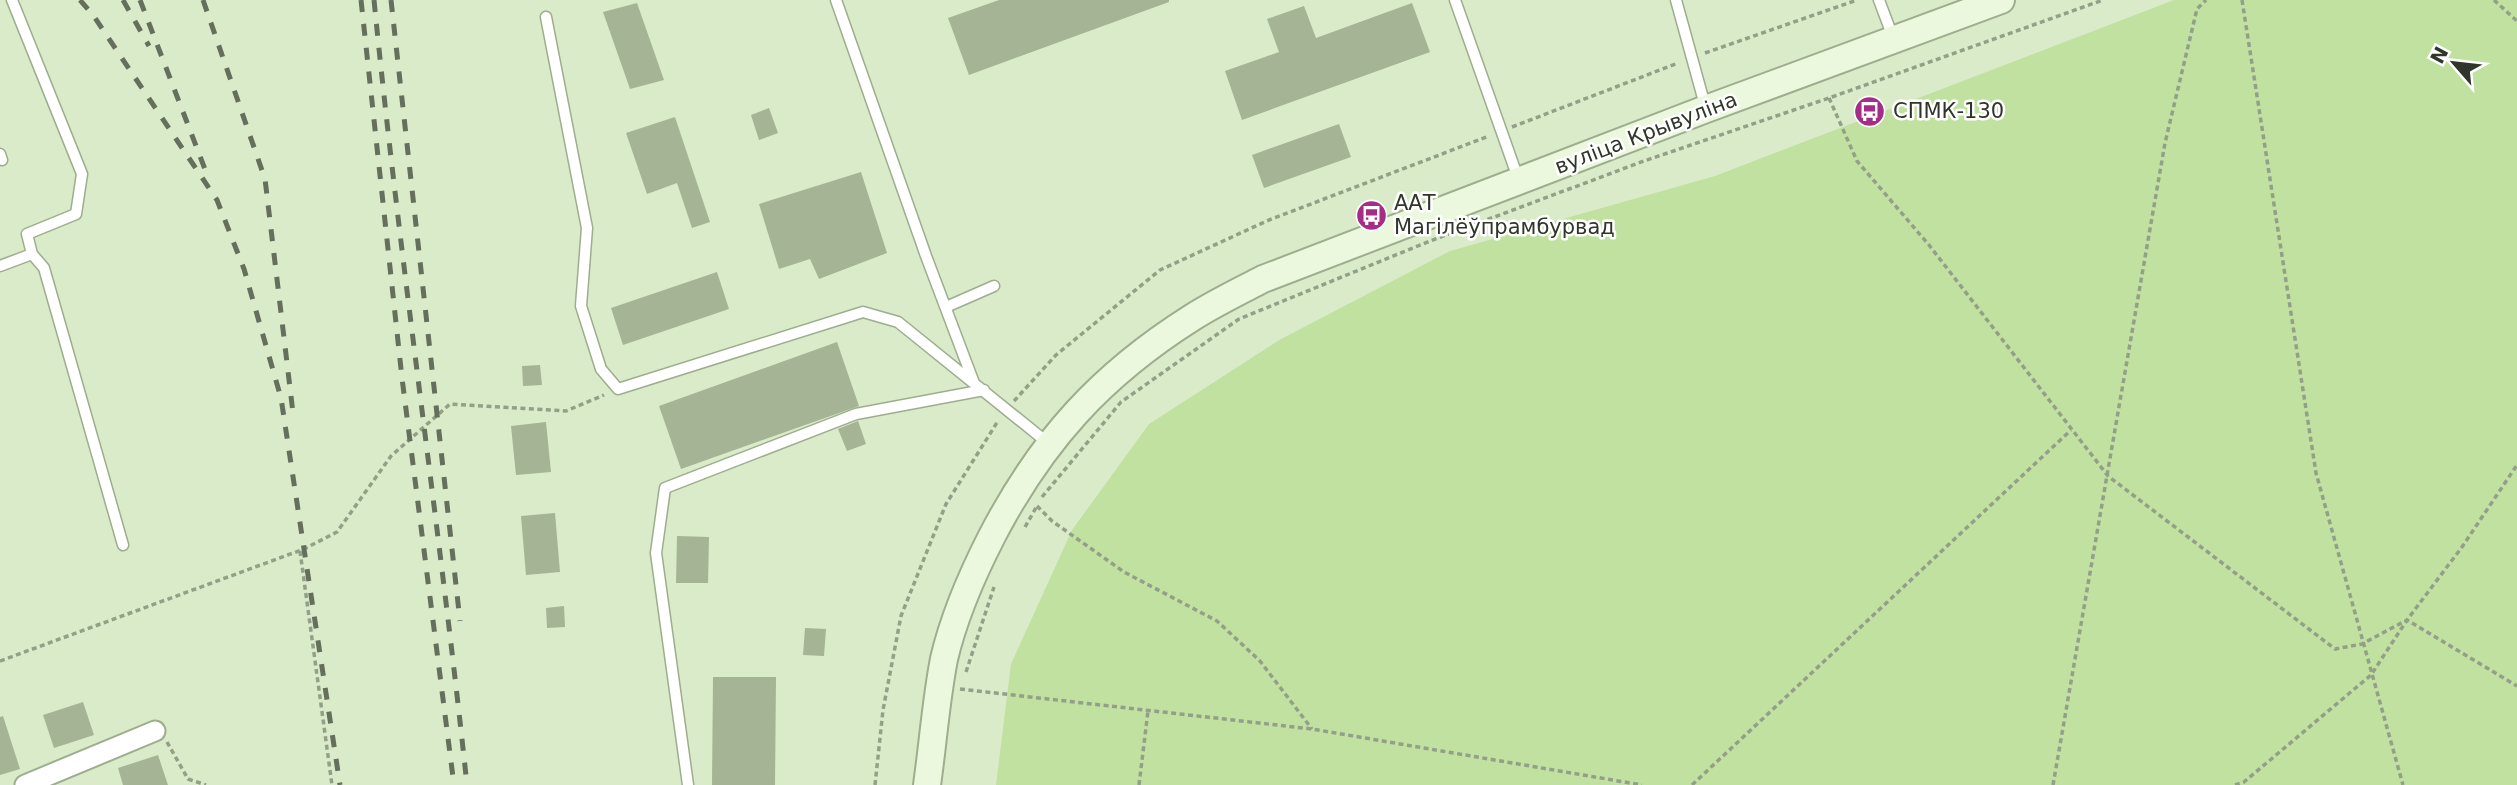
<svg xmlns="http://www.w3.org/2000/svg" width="2517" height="785" font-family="'DejaVu Sans',sans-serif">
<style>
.green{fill:#c1e1a0}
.building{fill:#a4b494}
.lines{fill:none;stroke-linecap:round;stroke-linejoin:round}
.service-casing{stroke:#9dad8d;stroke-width:13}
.minor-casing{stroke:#9dad8d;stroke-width:23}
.secondary-casing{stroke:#9dad8d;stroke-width:30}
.path{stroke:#93a087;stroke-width:3.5;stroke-dasharray:5 3.5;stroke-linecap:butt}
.service{stroke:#fff;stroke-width:10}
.minor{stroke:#fff;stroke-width:19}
.secondary{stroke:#ebf8dd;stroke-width:26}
.rail{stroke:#656f5b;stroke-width:5;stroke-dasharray:12 12;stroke-linecap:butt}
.labels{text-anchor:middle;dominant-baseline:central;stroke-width:5;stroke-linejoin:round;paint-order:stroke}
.poi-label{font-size:21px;fill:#303629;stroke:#fff;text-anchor:start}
.street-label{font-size:21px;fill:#303629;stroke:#fff}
</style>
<rect width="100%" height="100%" fill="#daebca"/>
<path class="green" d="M2174 0H2517V785H996L1011 664 1072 530 1149 424 1281 339 1450 251 1715 176Z"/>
<path class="building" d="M999 0H1169V2L969 75 948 18Z
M637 3 664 80 630 89 603 12Z
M1412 3 1430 52 1242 120 1225 71 1279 52 1267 19 1304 6 1316 38Z
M769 108 778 133 759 140 751 115Z
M675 117 710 222 692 228 677 183 647 194 626 133Z
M1339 124 1351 157 1264 188 1252 155Z
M861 172 887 253 819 279 810 259 779 269 759 204Z
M717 272 729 309 623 345 611 308Z
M837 342 859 406 681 469 659 406Z
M540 365 542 385 523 386 522 366Z
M858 421 866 444 847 451 838 429Z
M546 422 551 472 516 475 511 426Z
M555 513 560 572 526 575 521 516Z
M677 536 709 537 708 583H676Z
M564 606 565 627 547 628 546 608Z
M805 628 826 629 824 656 803 655Z
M713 677H776L775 785H712Z
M83 702 94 735 54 748 43 715Z
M3 716 20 769 0 775V717Z
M158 755 168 785H123L118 768Z"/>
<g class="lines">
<defs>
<path id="service" d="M836 0 926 256 974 383
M1455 0 1518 178
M1676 0 1706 109
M1879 0 1894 40
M546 17 587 228 581 306 601 369 618 389 863 312 898 322 1048 443
M0 154 2 160
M32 254 44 268 123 545
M0 266 32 254 27 234 76 214 82 174 12 0
M946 307 994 286
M688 785 656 553 665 488 856 414 984 390"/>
<path id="minor" d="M25 785 155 731"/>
<path id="secondary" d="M927 785C933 743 936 700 944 659 954 616 972 575 992 536 1042 440 1101 375 1193 317 1215 303 1240 291 1263 279L1706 109 2001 0"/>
</defs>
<use href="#service" class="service-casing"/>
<use href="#minor" class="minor-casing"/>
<use href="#secondary" class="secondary-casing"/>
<path class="path" d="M2242 0 2316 473 2403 785
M2494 0 2517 21
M1705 53 1857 0
M1829 98 1857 161 1929 245 2108 476 2335 649 2362 644 2407 620 2517 686
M1512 127 1678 63
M1014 401 1056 355 1160 270 1269 220 1489 136
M1042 497 1121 402 1239 319 1430 241 1644 161 1829 98 2103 0
M1037 506 1052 521 1124 572 1217 621 1260 661 1312 729
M1025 527 1037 506
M300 551 332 785
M0 661 304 549 337 532 391 456 450 404 566 411 604 395
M966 672 994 587
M960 689 1312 729 1642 785
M167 742 188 779 206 785
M875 785 883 710 901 616 946 504 998 421
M1139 785 1148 711
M1692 785 2071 430
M2053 785 2165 143 2197 9 2206 0
M2235 785 2244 782 2371 675 2407 620 2462 547 2517 465"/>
<use href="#service" class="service"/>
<use href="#minor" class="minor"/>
<use href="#secondary" class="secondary"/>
<path class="rail" d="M80 0 93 15 217 200 244 269 281 398 340 785
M123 0 149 46
M140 0 208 177
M203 0 265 179 293 413
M361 0 402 378 454 785
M374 0C400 262 439 523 467 785
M391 0 460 621"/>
</g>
<defs>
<symbol id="bus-disc" viewBox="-11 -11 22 22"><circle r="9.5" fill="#a42e87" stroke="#fff"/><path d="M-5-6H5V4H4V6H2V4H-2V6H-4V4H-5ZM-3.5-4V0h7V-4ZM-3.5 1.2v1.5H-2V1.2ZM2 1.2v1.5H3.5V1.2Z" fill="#fff"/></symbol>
</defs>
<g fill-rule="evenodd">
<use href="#bus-disc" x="1852" y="94" width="35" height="35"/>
<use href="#bus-disc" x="1354" y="198" width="35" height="35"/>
</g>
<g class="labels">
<g class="poi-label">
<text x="1893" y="111">СПМК-130</text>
<text x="1394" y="203">ААТ<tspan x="1394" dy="24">Магілёўпрамбурвад</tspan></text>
</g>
<g class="street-label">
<text transform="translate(1646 133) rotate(-21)">вуліца Крывуліна</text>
</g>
</g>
<g transform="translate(2454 63) rotate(298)" stroke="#ffffff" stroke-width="5" paint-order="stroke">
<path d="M0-5L12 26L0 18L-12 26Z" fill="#303629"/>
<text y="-10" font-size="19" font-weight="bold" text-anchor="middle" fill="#303629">N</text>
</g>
</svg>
